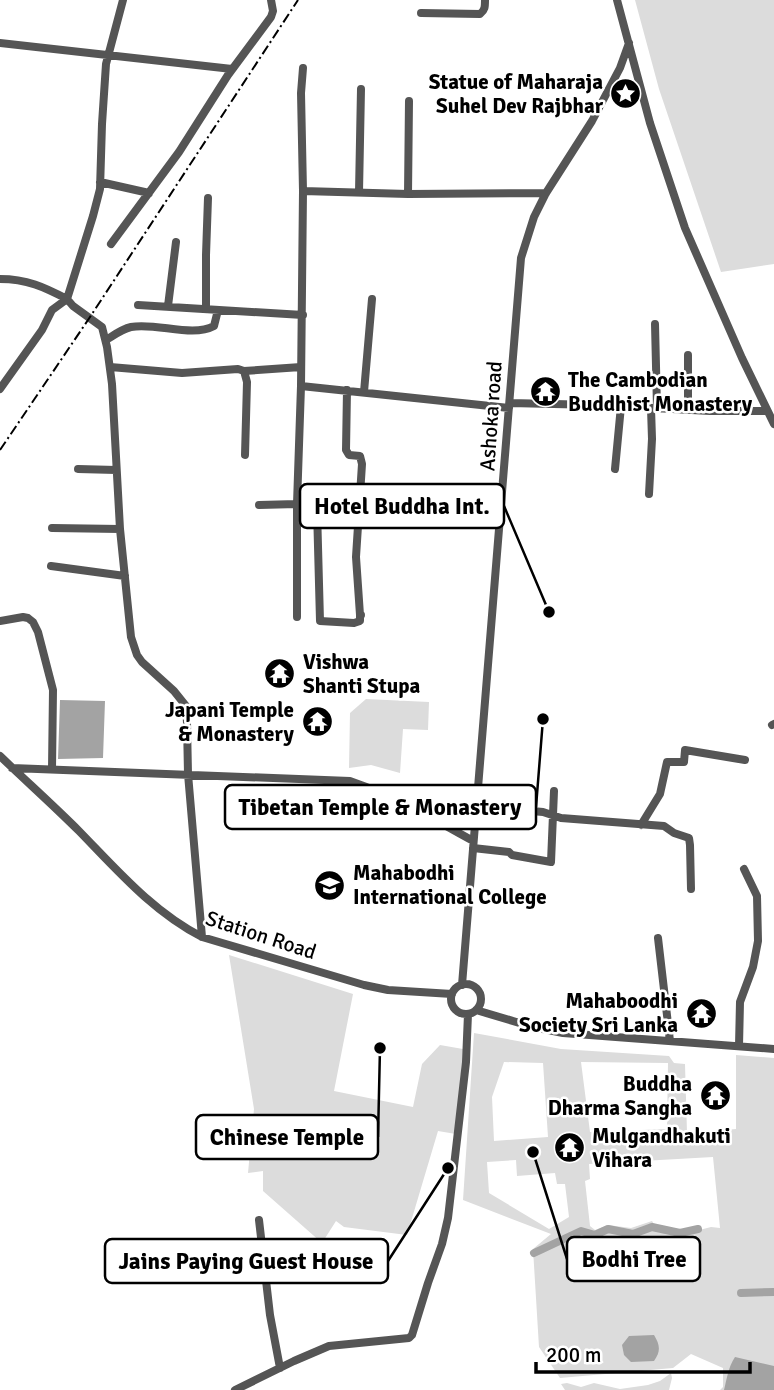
<svg xmlns="http://www.w3.org/2000/svg" width="774" height="1390" font-family="Signika,sans-serif">
<style>
.green{fill:#dcdcdc;fill-rule:evenodd}
.water{fill:#a3a3a3}
.lines{fill:none;stroke-linecap:round;stroke-linejoin:round}
.canal{stroke:#a3a3a3;stroke-width:8}
.minor{stroke:#555;stroke-width:8}
.rail{stroke:#000;stroke-width:2;stroke-dasharray:10 3.5 2 3.5;stroke-linecap:butt}
.labels{text-anchor:middle;dominant-baseline:central;stroke-width:5;stroke-linejoin:round;paint-order:stroke}
.poi-label{font-size:21px;font-weight:bold;fill:#000;stroke:#fff;text-anchor:end}
.street-label{font-size:21px;fill:#000;stroke:#fff}
.leader{fill:none;stroke:#000;stroke-width:2.5}
.callout-dot{fill:#000;stroke:#fff;stroke-width:2.5}
.callout{fill:#fff;stroke:#000;stroke-width:2.5}
.callout-label{font-size:23px;text-anchor:middle;font-weight:bold;fill:#000}
</style>
<rect width="100%" height="100%" fill="#fff"/>
<path class="green" d="M635 0H774V264L721 272 659 89Z
M366 699 429 702 428 730 403 729 400 773 371 765 349 768 350 713Z
M229 955 353 994 334 1091 413 1107 422 1064 440 1045 463 1049 456 1134 438 1131 407 1235 344 1227 336 1221 322 1243 263 1191V1171L248 1173 254 1109Z
M474 1033 561 1049 669 1056 674 1063 685 1064 687 1133 736 1129V1055L774 1058V1390H720L723 1387V1368L691 1354 673 1368 560 1378 539 1347 533 1249 551 1234 463 1200ZM504 1062 543 1063 548 1137 494 1141 492 1097ZM581 1062 668 1063 667 1129 590 1132ZM713 1157 720 1228 711 1227 684 1234 659 1232 652 1221 631 1228 608 1225 595 1230 590 1226 585 1181 590 1179 589 1164ZM516 1160 517 1176 555 1173 557 1184H565L569 1217 549 1229 489 1193 487 1162Z
M671 1373 672 1378 669 1390H565L561 1384 567 1383 581 1387 594 1383 620 1389 648 1385 660 1381Z"/>
<path class="water" d="M60 700 105 701 103 758 58 759Z
M654 1335C660 1345 661 1351 654 1361L631 1362 624 1355 622 1345 629 1336Z
M735 1357 774 1366V1390H724C727 1378 728 1368 735 1357Z"/>
<g class="lines">
<path class="canal" d="M534 1253 581 1231 595 1235 608 1229 633 1234 652 1227 680 1233 698 1229
M741 1293 774 1292"/>
<path class="minor" d="M123 0 106 64 102 124 100 189 93 216 67 299 73 306 102 327 107 347 112 384 120 529 131 637 137 655 142 662 174 691 186 706 187 723 188 774 202 937
M617 0 650 123 685 228 742 358 774 424
M421 13 480 14C485 10 485 7 485 0
M0 43 232 69
M100 182 149 193
M303 191 301 93 303 68
M359 192 361 89
M408 194 409 101
M111 244 179 152 228 75 271 17 273 11 271 0
M0 279C27 279 44 287 67 299L52 310 42 330 0 389
M138 305 303 315
M168 306 176 242
M206 309V255L208 198
M655 324 657 408
M106 340C114 335 122 329 131 327 156 322 192 338 214 326L218 310
M110 367 182 373 238 369 244 371 247 382 245 455
M244 371 301 367
M301 386 297 504H315L317 509 320 621 354 623 360 621V615H361
M347 390 346 450 349 455 360 456 362 464 356 557 360 615
M364 392 372 299
M510 403 597 405 710 411H767
M509 408 301 386 303 191 408 194 546 193
M688 410V355
M78 469 116 470
M615 469 621 406
M649 494 652 439 651 408
M259 505 297 504V617
M52 528 120 529
M51 566 125 576
M0 621 23 617 28 618 33 622 38 632 53 690 52 769
M772 725 774 724
M0 756C26 781 53 805 79 831 117 870 153 912 202 937L364 985 388 990 452 994
M12 768 350 781C394 796 434 819 473 841
M476 806 543 812 561 818 664 826 674 833 689 838 690 845 691 889
M641 825 660 794 667 762H684L685 750 745 760
M473 848 509 852 512 855 551 862 554 791
M658 938 670 1041
M451 999a15 15 0 1 1 30 0a15 15 0 1 1-30 0Z
M462 985 521 258 534 217 546 193 592 121 620 68 629 43
M476 1010 533 1027 563 1033 774 1049
M739 1046 740 1002 753 967 758 941 757 896 744 869
M259 1220 270 1315 280 1368
M263 1256 299 1255
M235 1390 294 1361 329 1346 409 1338 412 1335 428 1283 442 1244 448 1218 466 1062 468 1014"/>
<path class="rail" d="M0 450 90 317 298 0"/>
</g>
<defs>
<symbol id="sight-disc" viewBox="-11 -11 22 22"><circle r="9.5" fill="#000" stroke="#fff"/><path d="M0-6L1.8-2.2L6-1.7L2.9 1.2L3.7 5.4L0 3.3L-3.7 5.4L-2.9 1.2L-6-1.7L-1.8-2.2Z" fill="#fff"/></symbol>
<symbol id="temple-disc" viewBox="-11 -11 22 22"><circle r="9.5" fill="#000" stroke="#fff"/><path d="M0-6L5-2H3V0L6.5 2.5H4V6H1.5V3h-3V6H-4V2.5H-6.5L-3 0V-2H-5Z" fill="#fff"/></symbol>
<symbol id="university-disc" viewBox="-11 -11 22 22"><circle r="9.5" fill="#000" stroke="#fff"/><path d="M0-5L7-2L0 1L-7-2ZM-4 1L0 2.5L4 1V4Q0 6-4 4Z" fill="#fff"/></symbol>
</defs>
<g fill-rule="evenodd">
<use href="#sight-disc" x="608" y="76" width="35" height="35"/>
<use href="#temple-disc" x="528" y="374" width="35" height="35"/>
<use href="#temple-disc" x="262" y="656" width="35" height="35"/>
<use href="#temple-disc" x="300" y="704" width="35" height="35"/>
<use href="#university-disc" x="312" y="868" width="35" height="35"/>
<use href="#temple-disc" x="684" y="996" width="35" height="35"/>
<use href="#temple-disc" x="698" y="1078" width="35" height="35"/>
<use href="#temple-disc" x="552" y="1130" width="35" height="35"/>
</g>
<g class="labels">
<g class="poi-label">
<text x="603" y="82">Statue of Maharaja<tspan x="603" dy="24">Suhel Dev Rajbhar</tspan></text>
<text x="568" y="380" text-anchor="start">The Cambodian<tspan x="568" dy="24">Buddhist Monastery</tspan></text>
<text x="303" y="662" text-anchor="start">Vishwa<tspan x="303" dy="24">Shanti Stupa</tspan></text>
<text x="294" y="710">Japani Temple<tspan x="294" dy="24">&amp; Monastery</tspan></text>
<text x="353" y="873" text-anchor="start">Mahabodhi<tspan x="353" dy="24">International College</tspan></text>
<text x="678" y="1001">Mahaboodhi<tspan x="678" dy="24">Society Sri Lanka</tspan></text>
<text x="692" y="1084">Buddha<tspan x="692" dy="24">Dharma Sangha</tspan></text>
<text x="592" y="1136" text-anchor="start">Mulgandhakuti<tspan x="592" dy="24">Vihara</tspan></text>
</g>
<g class="street-label">
<text transform="translate(491 416) rotate(-86)">Ashoka road</text>
<text transform="translate(261 935) rotate(18)">Station Road</text>
</g>
</g>
<path class="leader" d="M549 612L504 506M543 719L536 807M380 1048L378 1137M533 1152L567 1259M448 1168L388 1261"/>
<g class="callout-dot">
<circle cx="549" cy="612" r="7"/>
<circle cx="543" cy="719" r="7"/>
<circle cx="380" cy="1048" r="7"/>
<circle cx="533" cy="1152" r="7"/>
<circle cx="448" cy="1168" r="7"/>
</g>
<g class="callout">
<rect x="300" y="484" width="204" height="44" rx="7"/>
<rect x="225" y="785" width="311" height="44" rx="7"/>
<rect x="196" y="1115" width="182" height="44" rx="7"/>
<rect x="567" y="1237" width="133" height="44" rx="7"/>
<rect x="105" y="1239" width="283" height="44" rx="7"/>
</g>
<g class="callout-label">
<text x="402" y="514">Hotel Buddha Int.</text>
<text x="380" y="815">Tibetan Temple &amp; Monastery</text>
<text x="287" y="1145">Chinese Temple</text>
<text x="634" y="1267">Bodhi Tree</text>
<text x="246" y="1269">Jains Paying Guest House</text>
</g>
<path d="M536 1362v10h214v-10" fill="none" stroke="#000000" stroke-width="3.5"/>
<text x="546" y="1362" font-size="21" fill="#000000" stroke="#ffffff" stroke-width="5" paint-order="stroke">200 m</text>
</svg>
